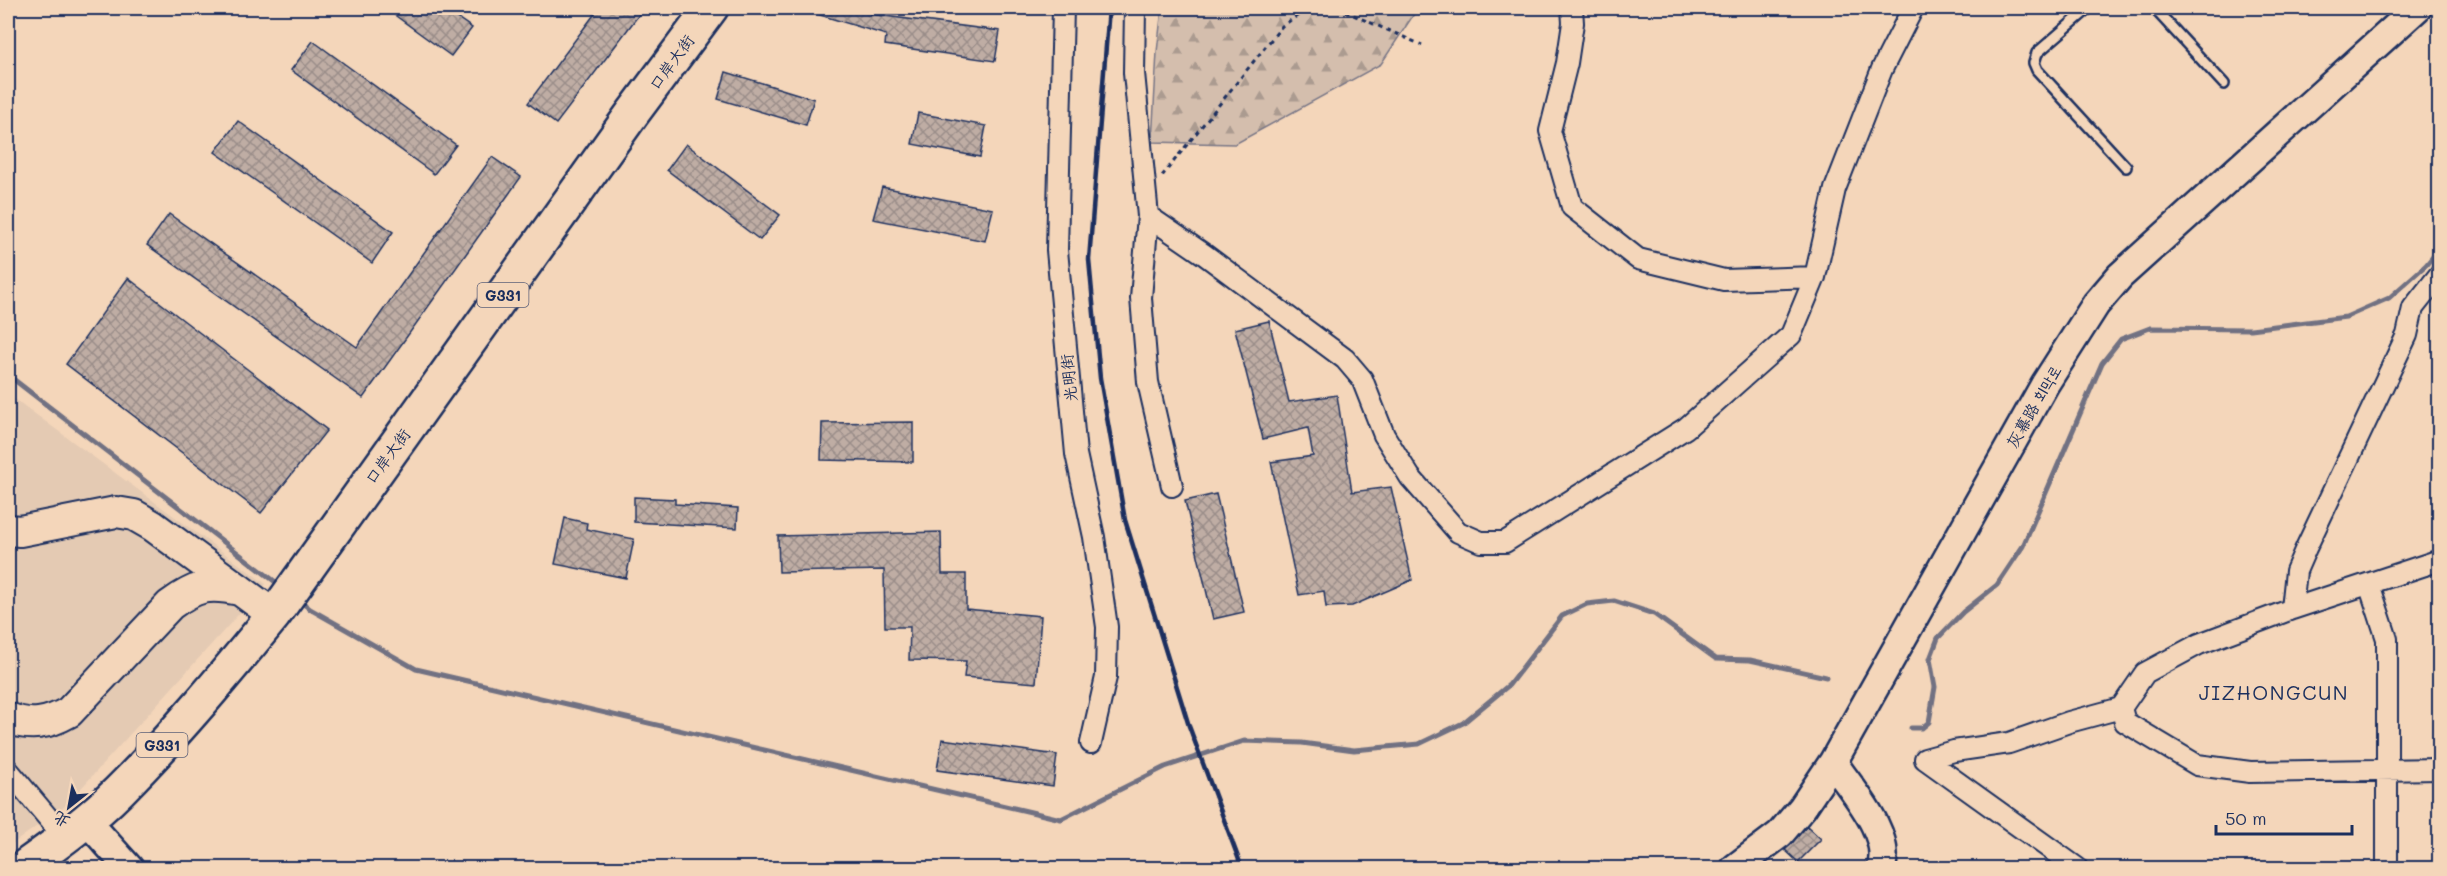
<svg xmlns="http://www.w3.org/2000/svg" width="2447" height="876" font-family="Mali,'LXGW WenKai TC','Poor Story',sans-serif">
<style>
.built{fill:#e4cab3}
.forest{fill:url(#forest-firs);stroke:#787686;stroke-width:1.5}
.lines{fill:none;stroke-linecap:round;stroke-linejoin:round}
.stream{stroke:#717182;stroke-width:5}
.building{fill:url(#building-cross-hatch);stroke:#1b2f5e;stroke-width:1.5}
.lane-casing{stroke:#1b2f5e;stroke-width:14}
.street-casing{stroke:#1b2f5e;stroke-width:24}
.secondary-casing{stroke:#1b2f5e;stroke-width:32}
.primary-casing{stroke:#1b2f5e;stroke-width:34}
.highway-casing{stroke:#1b2f5e;stroke-width:38}
.path{stroke:#1b2f5e;stroke-width:3;stroke-dasharray:4.5 4.5;stroke-linecap:butt}
.lane{stroke:#f4d6ba;stroke-width:9}
.street{stroke:#f4d6ba;stroke-width:20}
.secondary{stroke:#f4d6ba;stroke-width:27}
.primary{stroke:#f4d6ba;stroke-width:30}
.highway{stroke:#f4d6ba;stroke-width:33}
.rail{stroke:#1b2f5e;stroke-width:4.5}
.labels{text-anchor:middle;dominant-baseline:central;stroke-width:4.5;stroke-linejoin:round;paint-order:stroke}
.shield{fill:#f4d6ba;stroke:#5c617a;stroke-width:1.5}
.shield-label{font-size:15px;font-weight:bold;fill:#1b2f5e}
.street-label{font-size:16px;fill:#1b2f5e;stroke:#f4d6ba}
.quarter-label{font-size:20px;letter-spacing:1.5px;fill:#1b2f5e;stroke:#f4d6ba}
</style>
<defs>
<pattern id="forest-firs" width="22" height="20" patternUnits="userSpaceOnUse" patternTransform="scale(1.5)"><rect width="22" height="20" fill="#d4bead"/><path d="M5 1l3.5 6h-7zM16 11l3.5 6h-7z" fill="#ab9b90"/></pattern>
<pattern id="building-cross-hatch" width="8" height="8" patternUnits="userSpaceOnUse" patternTransform="scale(1.5)"><rect width="8" height="8" fill="#bfada4"/><path d="M0 0l8 8M0 8l8-8" fill="none" stroke="#9a8d89"/></pattern>
</defs>
<rect width="100%" height="100%" fill="#f4d6ba"/>
<filter id="ink" filterUnits="userSpaceOnUse"><feTurbulence type="fractalNoise" baseFrequency=".0167" numOctaves="2"/><feDisplacementMap in="SourceGraphic" scale="12" xChannelSelector="R" yChannelSelector="G"/><feConvolveMatrix kernelMatrix="1 2 1 2 8 2 1 2 1" color-interpolation-filters="sRGB"/></filter>
<g filter="url(#ink)">
<path class="built" d="M8 394 266 584 65 806 8 847Z"/>
<path class="forest" d="M1162 8H1418L1381 64 1235 144 1152 142 1157 52Z"/>
<g class="lines">
<path class="stream" d="M8 375 282 587
M299 600 310 609 416 669 1061 819 1165 767 1244 741 1302 743 1354 750 1419 744 1463 723 1509 685 1562 616 1587 604 1614 601 1654 614 1716 659 1750 660 1826 677
M1911 728H1922L1929 722 1935 687 1930 659 1938 638 1963 612 1997 585 2023 546 2102 363 2121 339 2150 328 2251 329 2346 317 2389 298 2426 265 2440 248"/>
</g>
<path class="building" d="M385 8H443L472 28 451 56Z
M599 8H644L556 124 528 103Z
M808 8H872L870 14 1000 31 995 61 885 45 886 35 807 11Z
M313 41 456 145 434 174 291 70Z
M726 72 814 99 806 125 718 99Z
M918 113 986 126 980 157 912 144Z
M238 121 393 232 372 263 215 152Z
M686 144 780 215 760 240 667 170Z
M492 157 521 177 363 398 147 245 169 214 357 347Z
M882 187 993 209 985 241 873 219Z
M128 278 327 430 261 513 66 364Z
M1269 321 1289 402 1337 395 1352 492 1391 487 1412 580 1352 606 1326 607 1324 591 1299 595 1271 462 1313 456 1308 428 1263 439 1235 329Z
M913 422V462L821 460 822 423Z
M1216 494 1244 612 1213 619 1185 501Z
M634 497 675 499V504L738 508 737 528 634 522Z
M565 518 587 523 586 529 634 539 626 578 555 564Z
M941 532 942 574H966V609L1041 616 1036 683 964 677 966 661 909 660 910 627H885L884 570 779 572 778 536Z
M942 739 1057 755 1053 786 937 770Z
M1807 826 1821 839 1798 862 1785 850Z"/>
<g class="lines">
<defs>
<path id="lane" d="M2089 8 2037 53 2034 63 2037 70 2126 167
M2154 8 2224 84"/>
<path id="street" d="M1063 8 1057 250 1076 454 1094 537 1107 627 1106 677 1091 743
M1135 8 1134 73 1148 216 1141 298 1148 382 1172 486
M1572 8 1573 23 1567 63 1550 131 1572 207 1638 259 1724 280 1815 277
M1148 216 1205 255 1345 359 1362 379 1384 435 1410 477 1458 532 1481 542H1505L1686 428 1791 335 1815 277 1835 189 1882 69 1913 8
M2369 584 2387 639V868
M2292 609 2296 571 2306 548 2407 335 2413 308 2440 274
M2121 708 2125 722 2197 765 2250 772 2440 769
M1925 759 1954 751 2009 743 2069 722 2121 708 2145 673 2199 644 2292 609 2440 560
M1925 759 2077 868
M8 770 65 838"/>
<path id="secondary" d="M1833 762C1851 790 1893 834 1881 868
M86 820 129 868
M1735 868 1780 834 1802 808 1833 762 2045 384 2096 304 2120 276 2417 8"/>
<path id="primary" d="M8 530 20 531 116 512 134 515 153 526 274 615
M8 718C30 727 48 724 69 712L170 605C196 586 208 583 240 590"/>
<path id="highway" d="M23 868C56 844 90 820 119 791 174 736 224 676 274 615L632 114 711 8"/>
</defs>
<use href="#lane" class="lane-casing"/>
<use href="#street" class="street-casing"/>
<use href="#secondary" class="secondary-casing"/>
<use href="#primary" class="primary-casing"/>
<use href="#highway" class="highway-casing"/>
<path class="path" d="M1337 8 1422 45
M1162 176 1282 26 1309 8"/>
<use href="#lane" class="lane"/>
<use href="#street" class="street"/>
<use href="#secondary" class="secondary"/>
<use href="#primary" class="primary"/>
<use href="#highway" class="highway"/>
<path class="rail" d="M1109 8 1089 260 1100 378 1125 520 1189 726 1242 868"/>
</g>
</g>
<g class="labels">
<g class="shield">
<rect x="477.5" y="283" width="51" height="24" rx="4.5"/>
<rect x="136.5" y="733" width="51" height="24" rx="4.5"/>
</g>
<g class="shield-label">
<text x="503" y="295">G331</text>
<text x="162" y="745">G331</text>
</g>
<g class="street-label">
<text transform="translate(671 62) rotate(-54)">口岸大街</text>
<text transform="translate(1068 378) rotate(-96)">光明街</text>
<text transform="translate(2033 406) rotate(-60)">灰幕路 회막로</text>
<text transform="translate(387 456) rotate(-54)">口岸大街</text>
</g>
<g class="quarter-label">
<text x="2274" y="692">JIZHONGCUN</text>
</g>
</g>
<rect width="2447" height="876" fill="none" stroke="#f4d6ba" stroke-width="30"/>
<rect x="15" y="15" width="2417" height="846" fill="none" stroke="#1b2f5e" stroke-width="2" filter="url(#ink)"/>
<g transform="translate(69 807) rotate(211)" stroke="#f4d6ba" stroke-width="4.5" paint-order="stroke">
<path d="M0-4.5L10 22L0 15L-10 22Z" fill="#1b2f5e"/>
<text y="-9" font-size="16" font-weight="bold" text-anchor="middle" fill="#1b2f5e">北</text>
</g>
<path d="M2216 825v9h136v-9" fill="none" stroke="#1b2f5e" stroke-width="3"/>
<text x="2225" y="825" font-size="18" fill="#1b2f5e" stroke="#f4d6ba" stroke-width="4.5" paint-order="stroke">50 m</text>
</svg>
